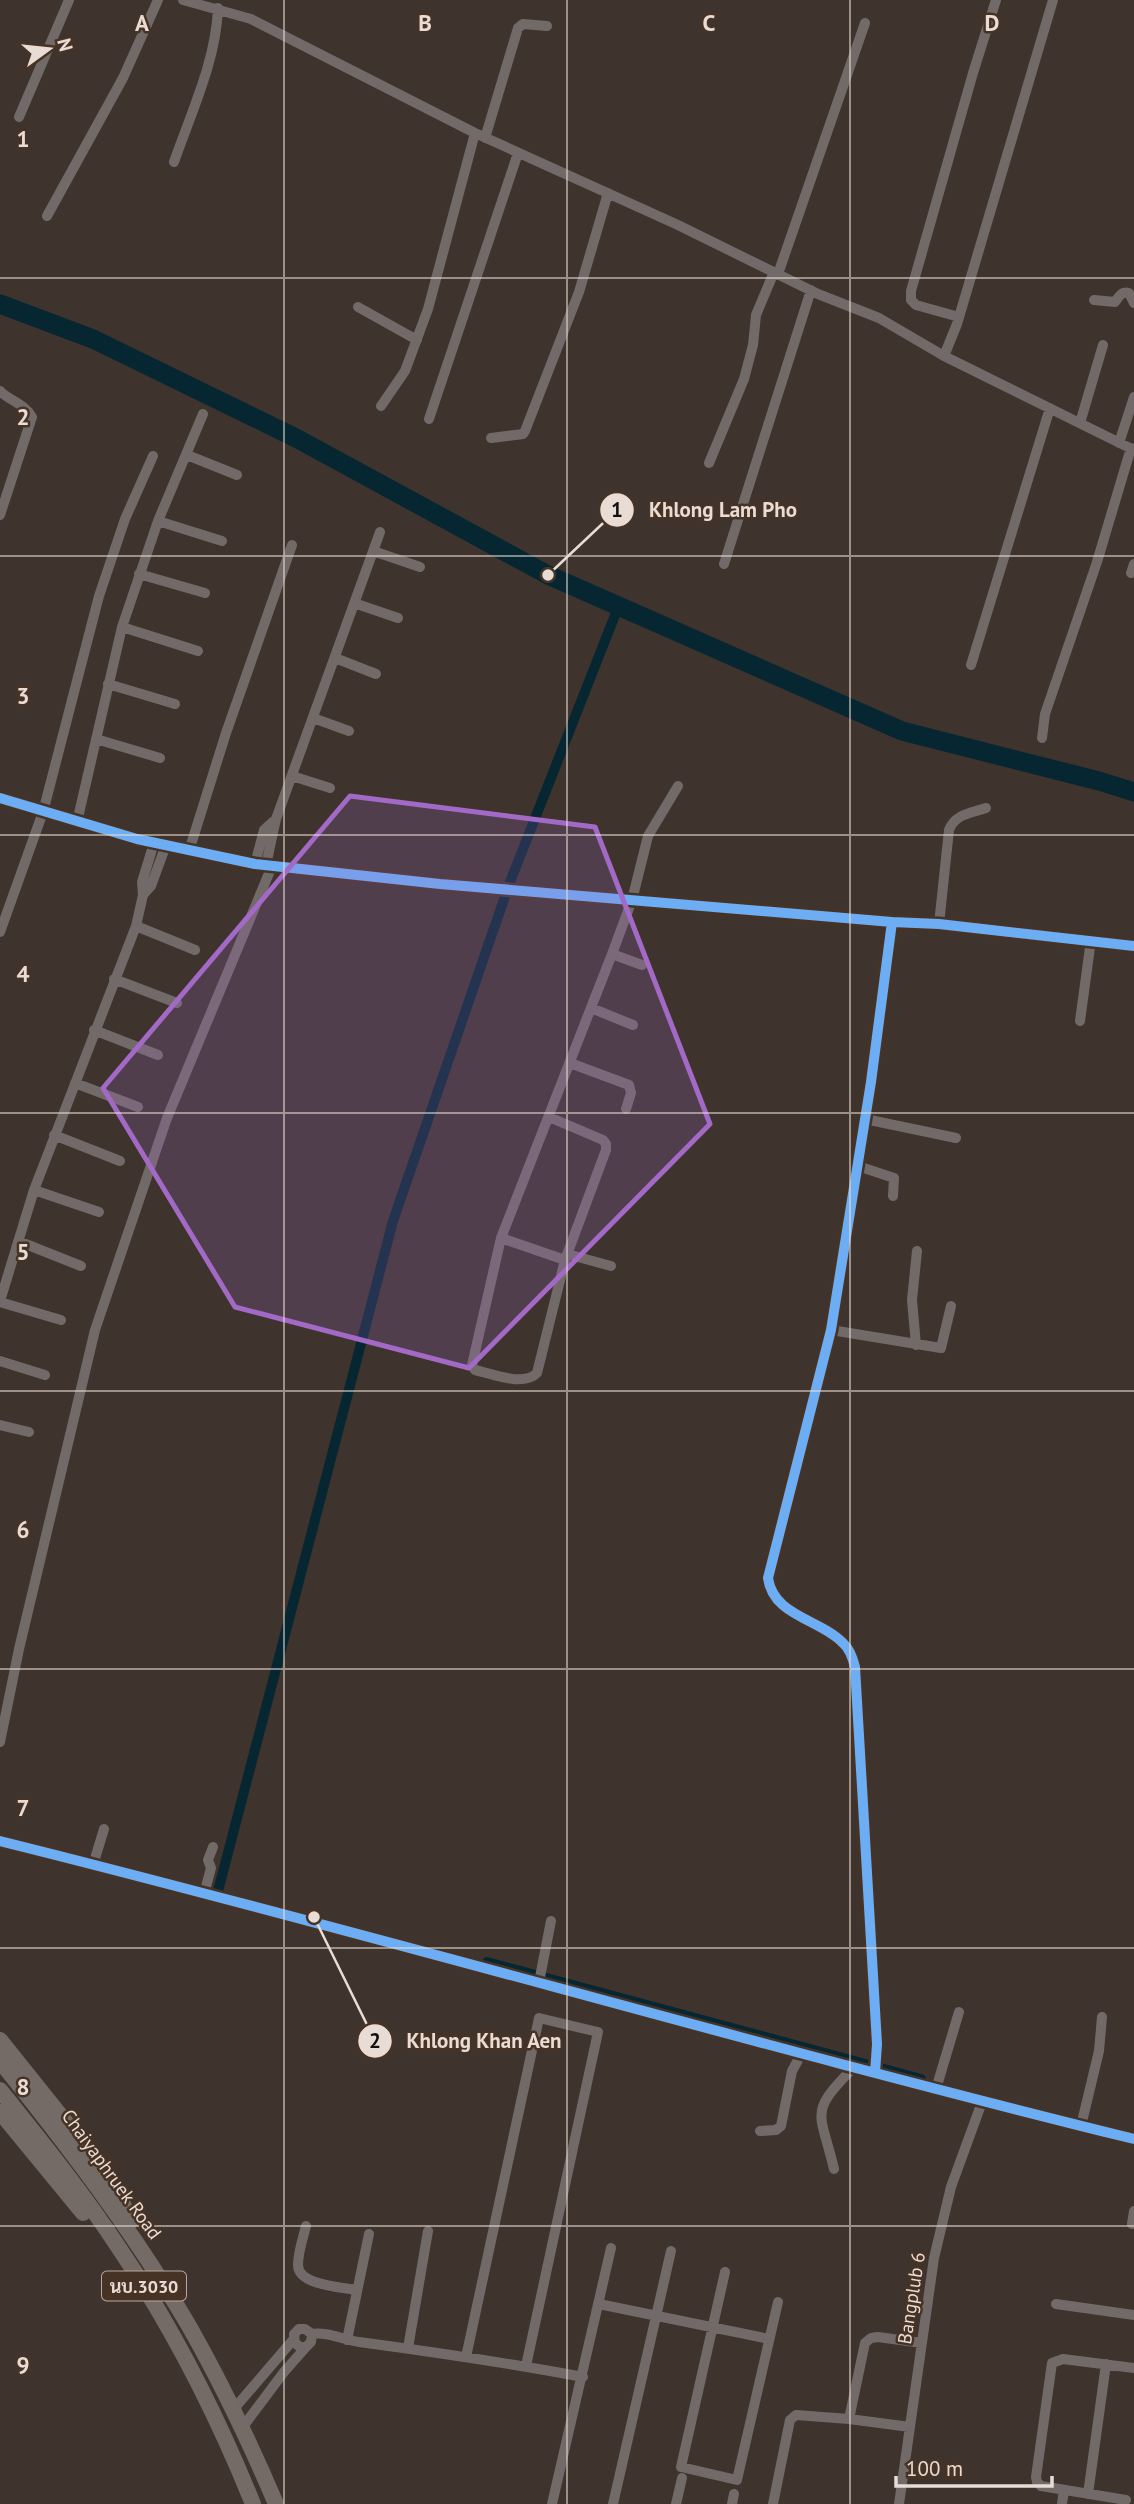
<svg xmlns="http://www.w3.org/2000/svg" width="1134" height="2504" font-family="'PT Sans',Sarabun,sans-serif">
<style>
.lines{fill:none;stroke-linecap:round;stroke-linejoin:round}
.canal{stroke:#062631;stroke-width:10}
.river{stroke:#062631;stroke-width:19}
.minor{stroke:#726a68;stroke-width:10}
.tertiary{stroke:#726a68;stroke-width:12}
.primary{stroke:#746a66;stroke-width:16}
.cycleway-casing{stroke:#463325;stroke-width:15}
.cycleway{stroke:#6dadf4;stroke-width:10}
.marked{fill:#a26ac6;fill-opacity:0.2;stroke:#a26ac6;stroke-width:5;stroke-linejoin:round}
.grid{fill:none;stroke:#e9dcd4;stroke-width:2;stroke-opacity:0.55}
.labels{text-anchor:middle;dominant-baseline:central;stroke-width:5;stroke-linejoin:round;paint-order:stroke}
.shield{fill:#463325;stroke:#b8a9a0;stroke-width:2}
.shield-label{font-size:18px;font-weight:bold;fill:#e9dcd4}
.street-label{font-size:19px;fill:#e9dcd4;stroke:#463325}
.grid-label{font-size:23px;text-anchor:middle;font-weight:bold;fill:#e9dcd4;stroke:#463325;stroke-width:5;stroke-linejoin:round;paint-order:stroke}
.leader{fill:none;stroke:#e9dcd4;stroke-width:2.5}
.callout-dot{fill:#e9dcd4;stroke:#463325;stroke-width:2.5}
.mark-label{font-size:21px;text-anchor:middle;font-weight:bold;fill:#111}
.callout-label{font-size:21px;text-anchor:middle;font-weight:bold;fill:#e9dcd4;stroke:#463325;stroke-width:5;stroke-linejoin:round;paint-order:stroke}
</style>
<rect width="100%" height="100%" fill="#3e342d"/>
<g class="lines">
<path class="canal" d="M218 1891 393 1221 510 882 619 605
M487 1962 921 2079"/>
<path class="river" d="M0 304 93 339 296 438 548 575 902 731 1099 781 1134 792"/>
<path class="minor" d="M183 0 251 19 475 133 678 225 818 294 879 318 944 356 1134 450
M19 117 69 0
M485 138 518 28 523 24 547 26
M174 162C191 113 216 61 218 8
M47 216 123 78 158 0
M778 274 865 23
M1094 300 1115 302C1119 297 1121 291 1129 293L1134 303
M358 307 417 340
M959 317 916 305 911 300V291L973 73 996 0
M944 356 957 324 1053 0
M0 391C10 401 25 404 32 417L0 515
M381 406 405 371 428 309 475 133
M429 419 518 153
M1080 423 1103 345
M491 438 523 434 525 431 579 292 608 193
M1119 443 1134 397
M187 455 237 475
M709 463 744 379 753 345 756 315 774 272
M158 521 222 541
M373 551 420 567
M724 564 811 290
M1131 573 1134 564
M139 574 205 593
M354 603 398 618
M122 627 198 651
M335 658 376 674
M971 665 1050 408
M108 684 175 704
M313 718 349 731
M1042 738 1045 714 1097 562 1131 448
M96 739 160 758
M292 776 330 788
M276 819 380 532
M77 822 122 627 158 521 203 414
M154 843 142 882 143 895 151 886 166 845
M189 851 226 733 292 545
M255 864 264 830 276 819 266 865
M939 924 949 830C955 814 971 813 986 808
M136 926 195 950
M0 932 43 812 99 596 125 519 153 456
M612 954 642 965
M114 979 177 1003
M591 1008 633 1025
M1080 1021 1091 940
M94 1030 158 1055
M570 1063 629 1085 631 1093 626 1109
M75 1083 138 1107
M549 1117 603 1140 606 1144V1150L565 1260 537 1373C523 1387 493 1374 475 1370L472 1365 501 1238 612 954 632 900 648 836 678 786
M865 1119 956 1138
M54 1135 120 1161
M858 1166 894 1178 893 1196
M34 1190 99 1212
M501 1238 565 1260
M18 1241 81 1266
M567 1254 611 1266
M0 1301 34 1190 136 926 143 895
M0 1302 61 1320
M831 1330 941 1348 951 1306
M916 1345 912 1300 917 1251
M0 1361 45 1375
M0 1425 29 1432
M0 1742 19 1649 95 1330 167 1118 272 866
M93 1865 104 1829
M204 1894 211 1868 208 1860 213 1847
M539 1982 551 1921
M875 2073 877 2044 855 1667C853 1659 850 1649 843 1643 820 1619 773 1616 768 1578L831 1330 871 1082 892 922
M936 2089 959 2012
M1081 2126 1099 2051 1102 2017
M760 2131 776 2130 781 2126 792 2071 802 2053
M834 2169C820 2110 808 2114 854 2067
M1132 2224 1134 2211
M306 2226C303 2238 298 2252 298 2265 298 2285 340 2287 356 2290
M725 2272 681 2467 737 2480 778 2302
M599 2304 769 2339
M1056 2304 1134 2315
M312 2334 311 2342 306 2347H300L295 2343 294 2334 299 2329H305L312 2334C326 2331 344 2340 359 2342 434 2352 508 2363 583 2377
M347 2340 369 2234
M408 2348 428 2231
M466 2357 539 2018 598 2032 526 2366
M233 2410 293 2340
M849 2419 865 2343 871 2338 878 2337 922 2343
M242 2428 284 2372 306 2347
M1088 2494 1106 2364
M1126 2500 1041 2486 1037 2482 1036 2477 1052 2363 1063 2359 1134 2368
M552 2504 611 2248
M613 2504 671 2251
M676 2504 682 2478
M732 2504 734 2494
M773 2504 790 2420 796 2415 849 2419 910 2427
M899 2504 934 2258 951 2187 982 2102
M1062 2504 1064 2490"/>
<path class="tertiary" d="M0 798 137 839 255 864 440 884 892 922 939 924 1134 946
M0 1841C379 1935 755 2046 1134 2139"/>
<path class="primary" d="M0 2040 100 2165 132 2220
M0 2061C68 2146 134 2232 189 2326 222 2384 250 2443 276 2504
M0 2090C41 2141 83 2193 119 2248 173 2328 217 2415 253 2504
M0 2112 83 2213"/>
<defs>
<path id="cycleway" d="M0 798 137 839 255 864 440 884 892 922 939 924 1134 946
M0 1841C379 1935 755 2046 1134 2139
M875 2073 877 2044 855 1667C853 1659 850 1649 843 1643 820 1619 773 1616 768 1578L831 1330 871 1082 892 922"/>
</defs>
<use href="#cycleway" class="cycleway-casing"/>
<use href="#cycleway" class="cycleway"/>
</g>
<path class="marked" d="M350 796 595 827 710 1124 469 1368 235 1307 103 1088Z"/>
<path class="grid" d="M284 0V2504M567 0V2504M850 0V2504M0 278H1134M0 556H1134M0 835H1134M0 1113H1134M0 1391H1134M0 1669H1134M0 1948H1134M0 2226H1134"/>
<g class="labels">
<rect class="shield" x="102" y="2271.5" width="84" height="29" rx="5"/>
<g class="shield-label">
<text x="144" y="2286">นบ.3030</text>
</g>
<g class="street-label">
<text transform="translate(112 2174) rotate(54)">Chaiyaphruek Road</text>
<text transform="translate(911 2298) rotate(-81)">Bangplub 6</text>
</g>
</g>
<g class="grid-label">
<text x="142" y="31">A</text>
<text x="425" y="31">B</text>
<text x="709" y="31">C</text>
<text x="992" y="31">D</text>
<text x="23" y="147">1</text>
<text x="23" y="425">2</text>
<text x="23" y="704">3</text>
<text x="23" y="982">4</text>
<text x="23" y="1260">5</text>
<text x="23" y="1538">6</text>
<text x="23" y="1816">7</text>
<text x="23" y="2095">8</text>
<text x="23" y="2373">9</text>
</g>
<path class="leader" d="M548 575L617 510M314 1917L375 2041"/>
<g class="callout-dot">
<circle cx="548" cy="575" r="7"/>
<circle cx="314" cy="1917" r="7"/>
<circle cx="617" cy="510" r="18"/>
<circle cx="375" cy="2041" r="18"/>
</g>
<g class="mark-label">
<text x="617" y="517">1</text>
<text x="375" y="2048">2</text>
</g>
<g class="callout-label">
<text x="723" y="517">Khlong Lam Pho</text>
<text x="484" y="2048">Khlong Khan Aen</text>
</g>
<g transform="translate(49 49) rotate(75)" stroke="#463325" stroke-width="5" paint-order="stroke">
<path d="M0-5L12 26L0 18L-12 26Z" fill="#e9dcd4"/>
<text y="-10" font-size="19" font-weight="bold" text-anchor="middle" fill="#e9dcd4">N</text>
</g>
<path d="M896 2476v10h156v-10" fill="none" stroke="#e9dcd4" stroke-width="3.5"/>
<text x="906" y="2476" font-size="21" fill="#e9dcd4" stroke="#463325" stroke-width="5" paint-order="stroke">100 m</text>
</svg>
